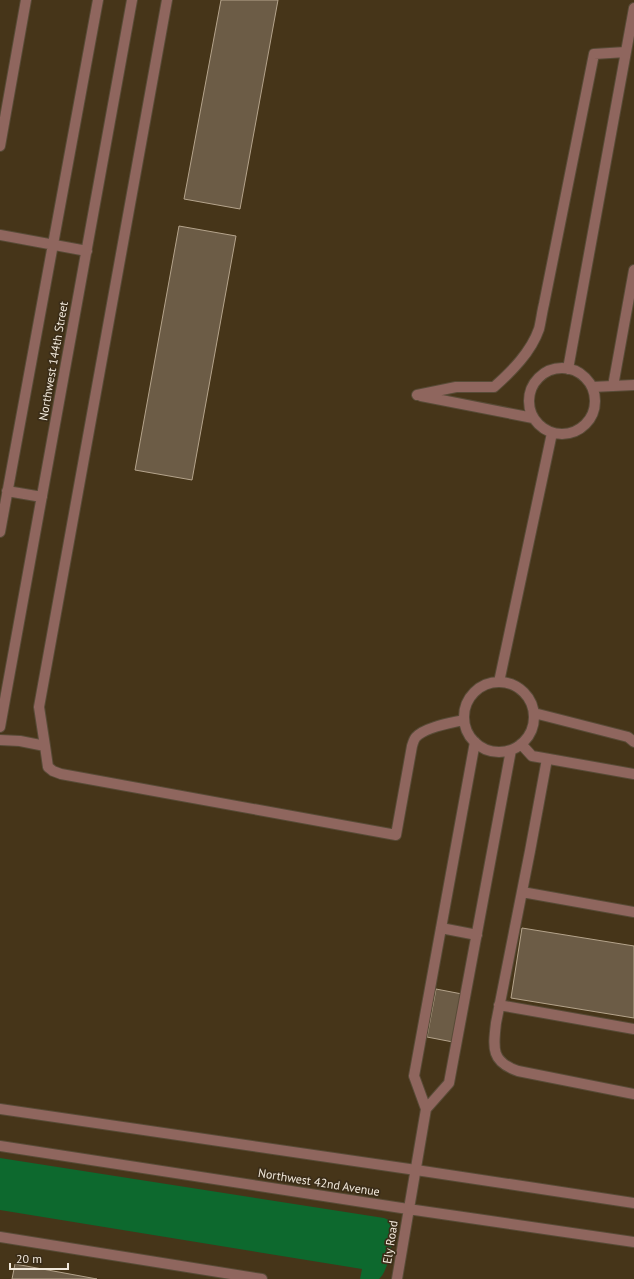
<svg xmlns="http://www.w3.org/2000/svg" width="634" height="1279" font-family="'PT Sans',sans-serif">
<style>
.built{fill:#463519}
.green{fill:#0d692e}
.building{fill:#6c5c46;stroke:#b5a48c}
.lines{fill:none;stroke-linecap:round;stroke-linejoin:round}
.minor-casing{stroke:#584b37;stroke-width:12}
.minor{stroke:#8f665e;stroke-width:10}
.labels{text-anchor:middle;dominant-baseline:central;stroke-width:3.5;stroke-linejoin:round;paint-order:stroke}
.street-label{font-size:12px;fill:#f2e9dc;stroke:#3b2d18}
</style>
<rect width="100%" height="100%" fill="#3b2d18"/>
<path class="built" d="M0 0H634V1279H0Z"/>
<path class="green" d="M0 1158 384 1218 391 1221C395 1235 390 1269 379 1279H360L362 1269 0 1210Z"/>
<path class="building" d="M221 0H278L240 209 184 199Z
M179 226 236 236 192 480 135 470Z
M522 928 634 946V1018L511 998Z
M436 989 462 994 453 1042 427 1037Z
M15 1264 97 1279H12Z"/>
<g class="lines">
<defs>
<path id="minor" d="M0 146 26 0
M0 235 87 251
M529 401a33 33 0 1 1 66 0a33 33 0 1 1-66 0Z
M568 369 634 8
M613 386 634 270
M592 387 634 385
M417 395 456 387H494C512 371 531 352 539 329 541 321 542 312 544 304L594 54 626 52
M421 396 533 418
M7 491 42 497
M0 532 98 0
M499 682 552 433
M464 717a35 35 0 1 1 70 0a35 35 0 1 1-70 0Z
M534 713 628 737 634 742
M0 727 132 0
M0 740 20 741 45 746 48 767 53 771 61 774 396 835 412 746C413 743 414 739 416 737 425 727 451 723 464 720
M521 744 532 756 634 774
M45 746 39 707 167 0
M547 759 530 851 496 1023C493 1048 491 1062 518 1071L634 1094
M522 892 634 912
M441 928 477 935
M499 1005 634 1029
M0 1109 416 1170 634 1203
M426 1109 449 1083 511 750
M0 1146 408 1209 634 1242
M0 1237 262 1279
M397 1279 426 1109 414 1076 475 742"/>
</defs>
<use href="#minor" class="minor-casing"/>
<use href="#minor" class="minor"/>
</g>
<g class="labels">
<g class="street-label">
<text transform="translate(53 361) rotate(-80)">Northwest 144th Street</text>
<text transform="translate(319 1182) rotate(9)">Northwest 42nd Avenue</text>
<text transform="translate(390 1242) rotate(-81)">Ely Road</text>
</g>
</g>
<path d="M10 1263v6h58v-6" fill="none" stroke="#f2e9dc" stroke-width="2"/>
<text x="16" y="1263" font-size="12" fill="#f2e9dc" stroke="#3b2d18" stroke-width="3" paint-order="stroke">20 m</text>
</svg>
